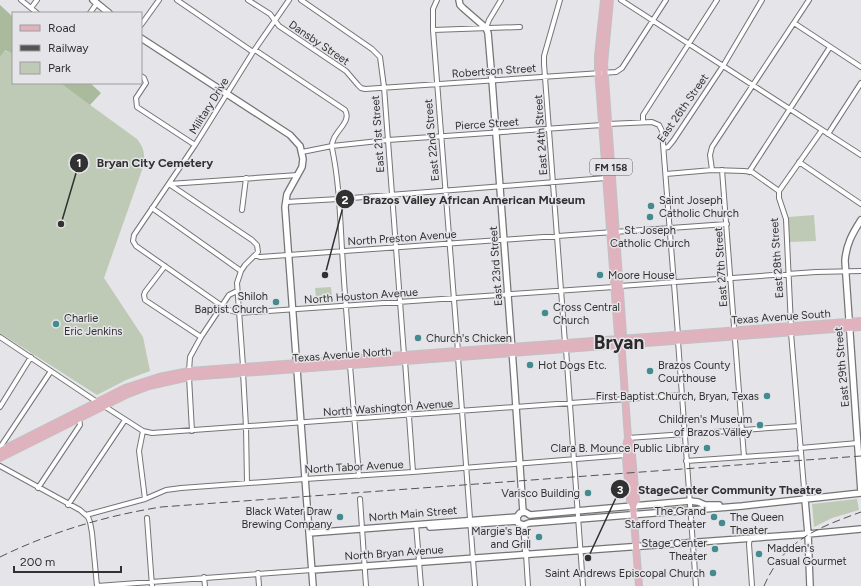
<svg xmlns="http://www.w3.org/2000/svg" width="861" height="586" font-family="Figtree,sans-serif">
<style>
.green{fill:#bfcab6}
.forest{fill:#a9ba9d}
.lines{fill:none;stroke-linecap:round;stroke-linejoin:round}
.street-casing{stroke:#747477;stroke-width:6}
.secondary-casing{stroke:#747477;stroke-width:8}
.primary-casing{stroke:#c1c1c2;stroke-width:8}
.street{stroke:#fff;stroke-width:4}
.secondary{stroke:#fff;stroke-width:5.5}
.primary{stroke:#dfb2be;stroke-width:6}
.rail{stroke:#545455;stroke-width:1;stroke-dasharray:8 4;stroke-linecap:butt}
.poi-dot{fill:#438b8f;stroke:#e5e5e9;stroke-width:1.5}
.labels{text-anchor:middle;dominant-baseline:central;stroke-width:3;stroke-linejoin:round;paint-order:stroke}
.shield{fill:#e5e5e9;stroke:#676769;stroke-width:1}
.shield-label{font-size:10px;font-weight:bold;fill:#313132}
.street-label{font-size:11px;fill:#313132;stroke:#e5e5e9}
.poi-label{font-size:11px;fill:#313132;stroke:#e5e5e9;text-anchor:end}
.town-label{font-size:19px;font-weight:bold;fill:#2a2a2c;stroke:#e5e5e9}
.leader{fill:none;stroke:#313132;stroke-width:1.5}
.callout-dot{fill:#313132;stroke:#e5e5e9;stroke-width:1.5}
.mark-label{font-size:12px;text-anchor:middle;font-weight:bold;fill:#fff}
.callout-label{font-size:12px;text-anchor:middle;font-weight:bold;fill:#313132;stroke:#e5e5e9;stroke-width:3;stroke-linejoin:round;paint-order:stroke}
</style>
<rect width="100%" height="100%" fill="#e5e5e9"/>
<path class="green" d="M4 50 13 54V83H60L137 139C146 150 145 158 142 170L104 278 143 337 150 371 126 380 97 395 0 333V57Z
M814 215 816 241 790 242 788 217Z
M331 287 332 297 316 298 315 288Z
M857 499 859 510 832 518 814 527 812 504Z"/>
<path class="forest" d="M0 5 13 17V54L5 50 0 57Z
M60 83H90L101 93 90 105Z"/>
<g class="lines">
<defs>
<path id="street" d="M21 0 37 13
M177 0 253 52
M248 0 270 14 279 26 346 71 358 85 361 88 365 89 616 72 622 68 666 0
M289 0 253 52 195 145 134 235 133 241 136 246 222 306 229 310 239 313 614 287
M301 0 372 49 380 57 384 87 404 355
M437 0 433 9V30L458 351
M560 0 544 56V64L565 343
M621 0 861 155
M31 8 37 0
M90 13 97 3
M794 23 861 67
M141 25 159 0
M486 28 489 20 501 0
M433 30 520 27
M255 50 345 110C353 123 330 133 332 148 339 181 340 215 342 249 344 285 347 322 350 359
M141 76 144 78 146 83 136 98 137 107 195 145
M643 122V115L717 0
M608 124 652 122 659 125 662 131 678 335
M828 134 861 83
M664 148 668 147 673 141 723 66 762 0
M302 152 332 146 388 140 602 125
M799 162 861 204
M712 170 710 155 712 147 809 0
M722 170 744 457
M749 172 830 47
M666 174 712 170 744 171 752 172 779 191
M169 184 252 240 257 245 258 252 245 265 241 271 237 283 243 366
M169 184 298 175
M286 202 339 199 606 178
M152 208 241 271
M242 210 246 178
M255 255 260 257 727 224
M165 266 145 292 144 295 145 300 201 337
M620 286 816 272 861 271
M791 326 786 219 779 198V191L822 130
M791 333 805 500
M0 337 97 402
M678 341 696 586
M566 349 583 586
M458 357 475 586
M405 361 413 472
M350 365 359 476
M189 371 190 357 201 337 229 295 237 291
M243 372 246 427 247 483
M189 377 192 431
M104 406 143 431 152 433 682 395
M0 407 31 357
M143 431 139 451 145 499
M628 438 799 426
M800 448 858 443
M3 449 1 446 51 371
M686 461 801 453
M0 466 80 510 88 517 90 522 92 533 97 586
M38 488 80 425 79 418
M360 499 366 586
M68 505 125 420
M86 515 145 499 166 490 181 488 305 479 413 472 626 455
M147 518 152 586
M416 524 421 586
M750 538 749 544 752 586
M526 554 528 586
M258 573 259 586
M204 577 205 586
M97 586 312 570"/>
<path id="secondary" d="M93 0 109 13
M459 0 460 5 463 8 486 28 488 33 492 80 514 377 523 512
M141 38 290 135 300 146 303 159 302 167 287 194 285 207 313 586
M861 220C852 234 846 245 845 261L861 492
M805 500 808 534 810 586
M530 515 525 512 520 513 517 517 518 523 524 525 529 523 742 506 861 493
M530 515 690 501 698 502 705 505H719
M524 525 526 554
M430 527 517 521
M309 533 517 517
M312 570 808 534 861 529"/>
<path id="primary" d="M604 0 598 56V69L618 335 621 339 628 438 631 444 636 500 633 506
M610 0 604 64 623 335 621 339
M628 438C623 452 629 484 630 500L633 506 639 586
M0 451 125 388 159 377 189 371 861 321
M0 458 128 394 149 386 189 377 861 327"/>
</defs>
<use href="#street" class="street-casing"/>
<use href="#secondary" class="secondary-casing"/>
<use href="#primary" class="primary-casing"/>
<use href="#street" class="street"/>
<use href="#secondary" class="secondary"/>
<use href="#primary" class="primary"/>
<path class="rail" d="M0 557C51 532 105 516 161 507L861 456
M764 586C784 540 817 528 861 512"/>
</g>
<g class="poi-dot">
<circle cx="651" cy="206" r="4"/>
<circle cx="650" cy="217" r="4"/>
<circle cx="600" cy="275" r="4"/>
<circle cx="276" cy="302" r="4"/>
<circle cx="545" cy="313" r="4"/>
<circle cx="56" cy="324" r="4"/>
<circle cx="418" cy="338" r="4"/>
<circle cx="530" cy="365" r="4"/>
<circle cx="650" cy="371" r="4"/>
<circle cx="767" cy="396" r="4"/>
<circle cx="760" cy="425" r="4"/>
<circle cx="707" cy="448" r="4"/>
<circle cx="588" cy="493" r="4"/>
<circle cx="340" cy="517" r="4"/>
<circle cx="714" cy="517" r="4"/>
<circle cx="722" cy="523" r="4"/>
<circle cx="539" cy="537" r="4"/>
<circle cx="715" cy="549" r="4"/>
<circle cx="759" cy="554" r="4"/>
<circle cx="713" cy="573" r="4"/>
</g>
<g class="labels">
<rect class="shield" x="590" y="159" width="42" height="16" rx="3"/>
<g class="shield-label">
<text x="611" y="167">FM 158</text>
</g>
<g class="street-label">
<text transform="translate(319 43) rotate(34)">Dansby Street</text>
<text transform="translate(494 71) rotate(-4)">Robertson Street</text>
<text transform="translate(209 106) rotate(-58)">Military Drive</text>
<text transform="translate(683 108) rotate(-55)">East 26th Street</text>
<text transform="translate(487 124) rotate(-4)">Pierce Street</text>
<text transform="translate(378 134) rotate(-94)">East 21st Street</text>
<text transform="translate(541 135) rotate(-94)">East 24th Street</text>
<text transform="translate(432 140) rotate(-95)">East 22nd Street</text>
<text transform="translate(402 238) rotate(-4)">North Preston Avenue</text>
<text transform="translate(777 258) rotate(-94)">East 28th Street</text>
<text transform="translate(496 266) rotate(-94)">East 23rd Street</text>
<text transform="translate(721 267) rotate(-94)">East 27th Street</text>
<text transform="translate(361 296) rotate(-4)">North Houston Avenue</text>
<text transform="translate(781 317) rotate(-4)">Texas Avenue South</text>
<text transform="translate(342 355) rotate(-4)">Texas Avenue North</text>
<text transform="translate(842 367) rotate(-95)">East 29th Street</text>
<text transform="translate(388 408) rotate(-4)">North Washington Avenue</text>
<text transform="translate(354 467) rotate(-3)">North Tabor Avenue</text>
<text transform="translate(413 514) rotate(-5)">North Main Street</text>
<text transform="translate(394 553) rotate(-4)">North Bryan Avenue</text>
</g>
<g class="poi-label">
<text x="659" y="200" text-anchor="start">Saint Joseph<tspan x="659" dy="13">Catholic Church</tspan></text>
<text x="650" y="230" text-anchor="middle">St. Joseph<tspan x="650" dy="13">Catholic Church</tspan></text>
<text x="608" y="275" text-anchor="start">Moore House</text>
<text x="268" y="296">Shiloh<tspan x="268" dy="13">Baptist Church</tspan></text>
<text x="553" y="307" text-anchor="start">Cross Central<tspan x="553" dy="13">Church</tspan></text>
<text x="64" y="318" text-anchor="start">Charlie<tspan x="64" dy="13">Eric Jenkins</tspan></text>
<text x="426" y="338" text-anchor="start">Church's Chicken</text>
<text x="538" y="365" text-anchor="start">Hot Dogs Etc.</text>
<text x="658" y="365" text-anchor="start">Brazos County<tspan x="658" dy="13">Courthouse</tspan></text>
<text x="759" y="396">First Baptist Church, Bryan, Texas</text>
<text x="752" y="419">Children's Museum<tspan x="752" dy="13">of Brazos Valley</tspan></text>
<text x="699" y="448">Clara B. Mounce Public Library</text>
<text x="580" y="493">Varisco Building</text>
<text x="332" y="511">Black Water Draw<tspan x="332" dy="13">Brewing Company</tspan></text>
<text x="706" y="511">The Grand<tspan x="706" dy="13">Stafford Theater</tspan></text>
<text x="730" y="517" text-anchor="start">The Queen<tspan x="730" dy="13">Theater</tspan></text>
<text x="531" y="531">Margie's Bar<tspan x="531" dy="13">and Grill</tspan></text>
<text x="707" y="543">Stage Center<tspan x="707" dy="13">Theater</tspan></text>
<text x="767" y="548" text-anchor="start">Madden's<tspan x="767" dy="13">Casual Gourmet</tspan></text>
<text x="705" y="573">Saint Andrews Episcopal Church</text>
</g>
<g class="town-label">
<text x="619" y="342">Bryan</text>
</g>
</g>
<path class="leader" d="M61 224L79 163M325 275L345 199M588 558L620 489"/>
<g class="callout-dot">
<circle cx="61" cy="224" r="4"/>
<circle cx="325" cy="275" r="4"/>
<circle cx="588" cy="558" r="4"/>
<circle cx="79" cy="163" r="10"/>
<circle cx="345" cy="199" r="10"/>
<circle cx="620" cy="489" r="10"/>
</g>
<g class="mark-label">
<text x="79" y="167">1</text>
<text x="345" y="204">2</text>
<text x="620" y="494">3</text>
</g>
<g class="callout-label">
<text x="155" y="167">Bryan City Cemetery</text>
<text x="474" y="204">Brazos Valley African American Museum</text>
<text x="730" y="494">StageCenter Community Theatre</text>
</g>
<rect x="12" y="12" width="130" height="72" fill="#e5e5e9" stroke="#9d9da0"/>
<rect x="20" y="25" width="20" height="6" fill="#dfb2be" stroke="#9d9da0"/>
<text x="48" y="32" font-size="12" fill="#313132">Road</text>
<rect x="20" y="45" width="20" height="6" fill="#545455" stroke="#9d9da0"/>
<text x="48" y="52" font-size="12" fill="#313132">Railway</text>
<rect x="20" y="62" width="20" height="12" fill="#bfcab6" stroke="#9d9da0"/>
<text x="48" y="72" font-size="12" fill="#313132">Park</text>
<path d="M14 566v6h107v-6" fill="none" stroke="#313132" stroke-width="2"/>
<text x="20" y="566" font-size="12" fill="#313132" stroke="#e5e5e9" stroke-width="3" paint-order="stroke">200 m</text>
</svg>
